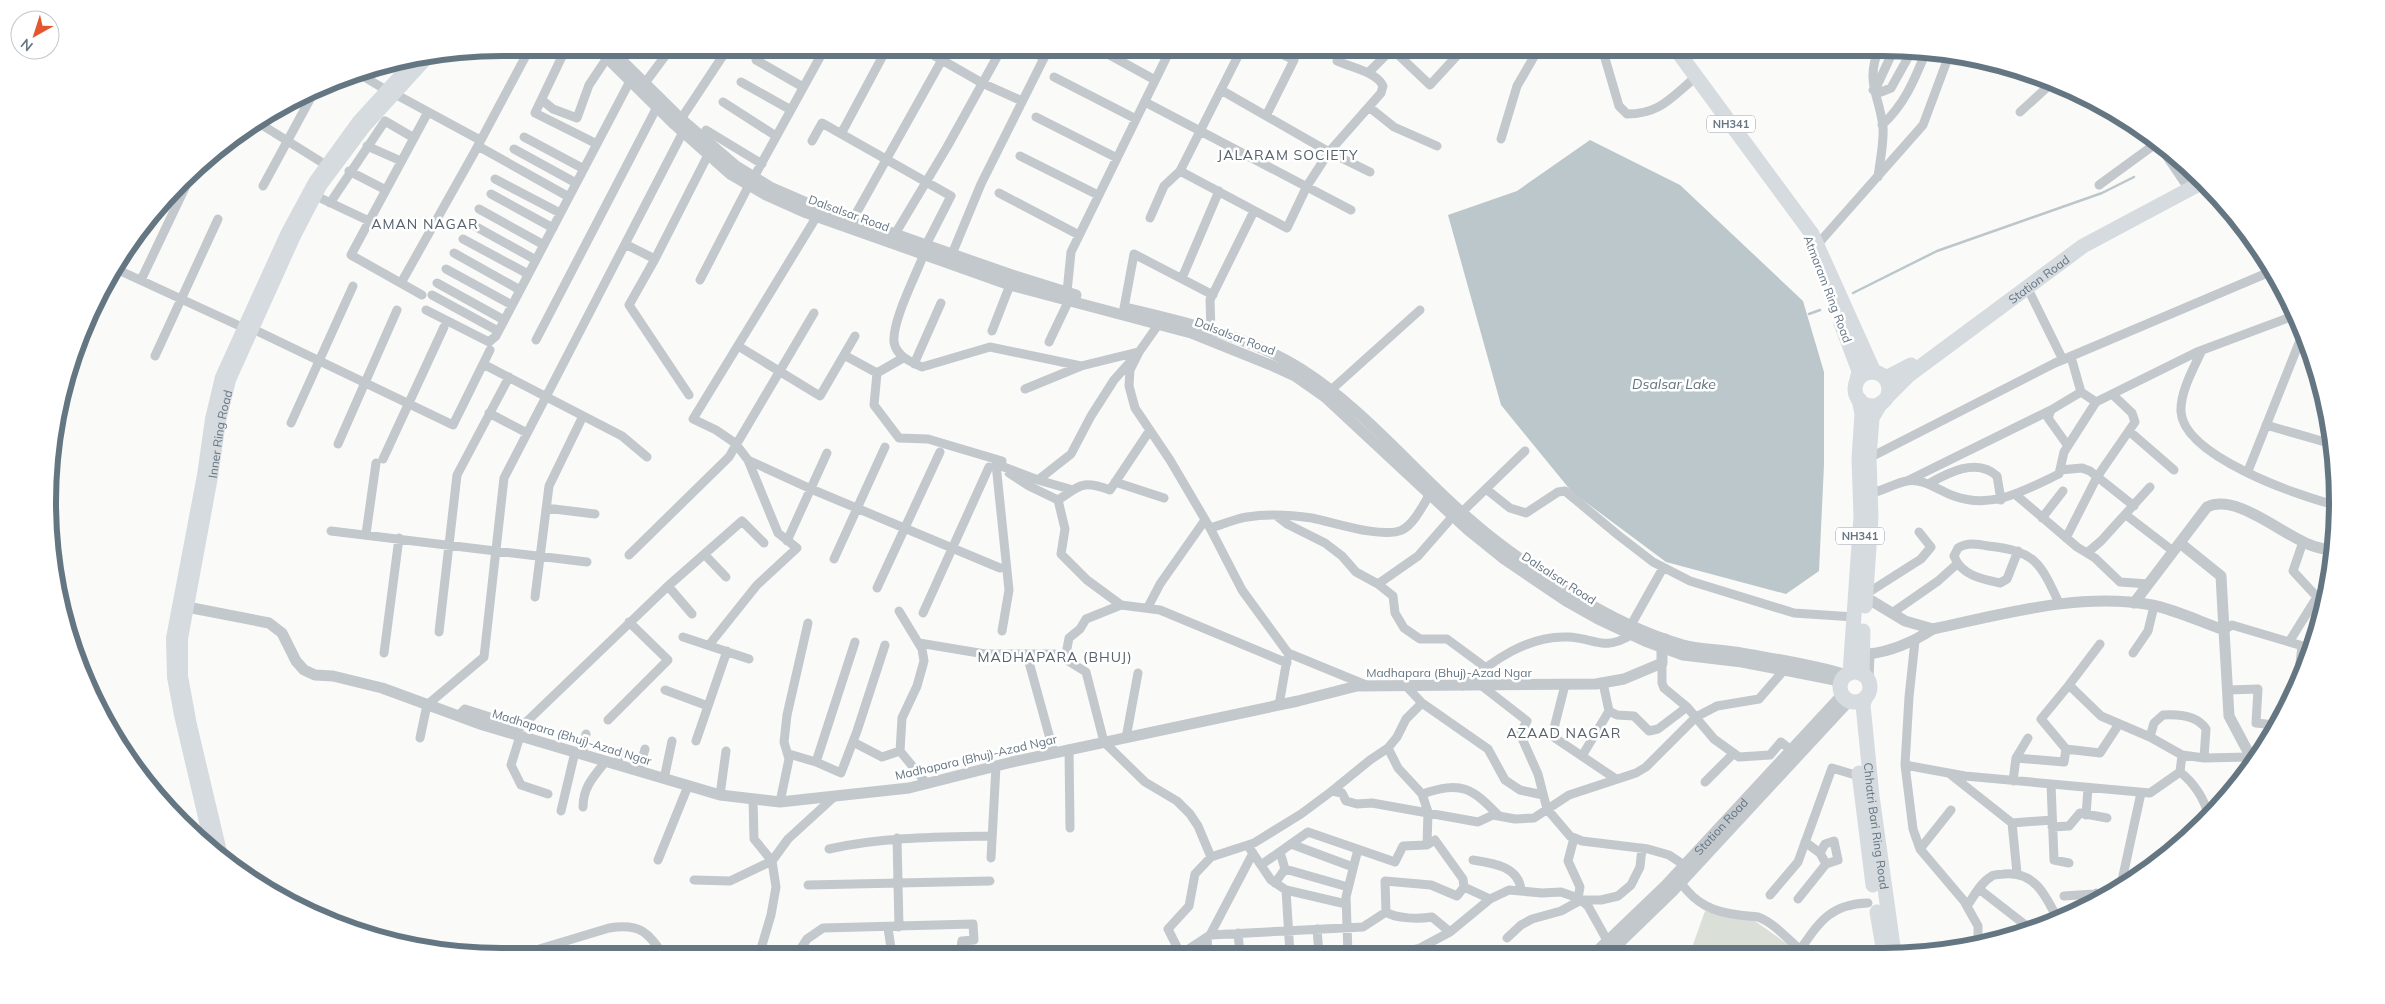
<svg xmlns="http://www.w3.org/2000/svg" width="2385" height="1004" font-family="Mulish,sans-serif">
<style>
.green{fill:#dadfd7}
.water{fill:#bbc7cb}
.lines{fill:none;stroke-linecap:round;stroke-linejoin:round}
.stream{stroke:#bbc7cb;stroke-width:2.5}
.minor{stroke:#c3c8cc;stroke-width:9}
.tertiary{stroke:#c3c8cc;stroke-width:11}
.secondary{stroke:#d6dbdf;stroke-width:12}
.primary{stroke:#d6dbdf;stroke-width:15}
.trunk{stroke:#d6dbdf;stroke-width:15}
.labels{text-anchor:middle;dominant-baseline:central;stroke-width:5;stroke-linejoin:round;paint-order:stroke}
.shield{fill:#fff;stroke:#939fa8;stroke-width:1}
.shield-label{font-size:11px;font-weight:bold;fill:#657683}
.street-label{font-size:12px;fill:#657683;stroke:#fff}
.neighbourhood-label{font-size:14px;letter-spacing:1px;fill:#57646e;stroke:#fff}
.water-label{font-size:14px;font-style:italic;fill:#60757c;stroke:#fff}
.rim{fill:none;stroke:#657683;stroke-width:6}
</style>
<rect width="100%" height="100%" fill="#fafaf8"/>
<path class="green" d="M1705 911 1752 919 1800 953H1690Z"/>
<path class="water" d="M1590 140 1680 185 1803 301 1824 372V465L1819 571 1786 594 1666 562 1572 492 1501 405 1448 215 1517 191Z"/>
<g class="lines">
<path class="stream" d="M1853 293 1937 251 2102 193 2134 177
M1809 314 1820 310"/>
<path class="minor" d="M566 48 535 113 597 144
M809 48 821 55
M921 48 982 83 1022 101
M1027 48 1044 58
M1097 48 1155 80
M1391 48 1430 85 1464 48
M1602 48 1619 106 1627 114C1657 114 1668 101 1690 82
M756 60 803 87
M356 72 386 90
M1368 73 1393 48
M1054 77 1136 119
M741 82 791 110
M645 83 671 48
M1221 90 1329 152 1370 172
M1873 90 1881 92 1891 88 1910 54
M1875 90 1894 49
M395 94 480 140
M542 100 553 109 577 118 589 85 607 58
M723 102 776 136
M1145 102 1351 210
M1369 107 1394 127 1437 146
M2020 112 2053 82
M1266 116 1294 60 1269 48
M1036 117 1117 158
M681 119 728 48
M262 125 326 165
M1882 125C1904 105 1914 81 1925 54
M706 130 762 164
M842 132 887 48
M524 137 584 169
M1501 139 1517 86 1539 48
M812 141 822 123 951 196 926 245
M2157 142 2184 182
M367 146 401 161
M478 146 569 197
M514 149 576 183
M1020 156 1098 195
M349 171 386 190
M1180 171 1287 228 1307 186 1329 152 1381 93 1383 86C1377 72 1350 67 1337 61
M754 177 825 48
M1878 177C1880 160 1884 144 1883 127 1879 93 1865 84 1879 48
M495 179 560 213
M2099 185 2158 142
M263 186 315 90
M999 193 1079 235
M491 194 553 228
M316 196 369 221
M330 203 385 121 414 138
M479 209 544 245
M817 216 693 419 716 430 735 443 748 460 811 489 1000 568
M1150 218 1164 186 1180 171 1242 48
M853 219 943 58 946 48
M471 224 536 260
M895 234 947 147 1002 48
M463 239 528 274
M625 244 655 259
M1817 245 1923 125 1948 58
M454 253 520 290
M924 254C916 275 892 321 894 342 896 356 911 362 922 367L990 347 1081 366
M952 254 981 184 1049 48
M114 268 244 328
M446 269 512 305
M2272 271 2293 317
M1182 278 1219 191
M141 280 192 173
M700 280 749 185
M401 283 474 153 530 48
M437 283 504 320
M2027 287 2063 360
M1067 292 1071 252 1171 48
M422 295 351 255 428 112
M432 295 498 331
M1124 308 1134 254 1213 295
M426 310 489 342 496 336 630 81
M253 329 453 425 490 350
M992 331 1010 285
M1211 331 1210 300 1254 211
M536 340 657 107
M1049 342 1069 300
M738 346 820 396 855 336
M2202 350C2194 368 2180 391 2181 412 2184 456 2298 496 2335 505
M1139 352 1130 370 1129 386 1135 408 1170 460 1210 528 1242 590 1288 653 1366 685
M844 355 877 373 874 405 899 438 928 439 1002 461 996 464 1009 590 1002 631
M155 356 218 219
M483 364 622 436 647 457
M914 364 941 303
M877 373 903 358
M1025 389 1081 366 1138 352
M1331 390 1420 310
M2081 392 2096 402
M689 395 629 305 655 259 708 155
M489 413 527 433
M291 423 353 286
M2266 425 2332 444
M2129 431 2174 470
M338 444 397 310
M2329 445 2331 464 2336 473
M2068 446 2048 418 2051 410 2081 392 2071 357
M1869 458 2055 363 2272 271
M383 459 444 327
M996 464 1038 480 1071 454 1091 416 1114 380 1139 352 1158 325
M2060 470 2082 468 2090 471 2134 506
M2248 471 2303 333
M1009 473 1029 486 1058 500 1065 529 1061 554 1087 580 1121 605
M1038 480 1073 490
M1907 481 2051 410
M1115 482 1164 498
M1928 484C1948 473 1977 457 1997 476L2001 500
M1486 489 1510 508 1526 513 1558 492 1565 491 1618 535 1653 562 1690 581 1794 613 1854 617
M1871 493C1883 491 1895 483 1907 481 1924 478 1939 491 1954 496 1993 510 2025 490 2059 474L2064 452 2096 402 2197 352 2296 315
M2016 495 2077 547 2095 558 2120 582 2149 584
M1058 500C1081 485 1082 480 1110 490L1150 430
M546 508 595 514
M1462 512 1525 451
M2126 515 2173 551
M1278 517 1287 524 1325 543 1342 556 1356 572 1378 584 1418 556 1453 516
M2042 518 2063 491
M1210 528C1222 525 1234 519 1247 517 1266 514 1292 515 1312 518 1333 522 1382 539 1402 530 1414 524 1423 505 1430 494
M331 531 587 562
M366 534 376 463
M2066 538 2097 477 2135 422 2132 413 2112 394
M787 541 827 453
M2018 551 2007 579 2000 583C1981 579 1961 575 1954 556L1958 548C1967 542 1978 544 1988 546 2035 551 2040 562 2059 603
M2087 553 2101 541 2150 487
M629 555 729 457 814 313
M705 555 726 577
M834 559 885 447
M1378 584 1393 596 1395 613 1404 628 1420 639H1447L1485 667
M668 586 692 614
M877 588 940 452
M1866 594 1921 559 1931 547 1919 532
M535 597 549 486 583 416
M2317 597 2327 588
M1148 607 1160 584 1205 520
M923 613 989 467
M1892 613 1938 581 1957 564
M1631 625 1663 568
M2224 630 2232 625 2313 649
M439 632 457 475 509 377
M683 637 749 659
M1915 641 1909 697 1905 765 1913 829 1920 849 1964 901 1978 926V942
M2289 642 2317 597 2293 571 2303 542
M919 643 985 654H1055L1065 659
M2100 644 2069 685 2101 716 2150 737 2182 755 2180 772C2193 782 2205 799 2208 815
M709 645 757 585 797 548 778 533 748 460
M384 653 399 538
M2133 653 2148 631 2154 606
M1027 655 1054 753
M1662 663V683L1664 688 1687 707 1714 739 1739 757 1770 755 1781 742 1791 750
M2298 680 2302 646
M1603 683 1609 711 1617 715 1634 716 1649 731 1658 729 1687 707
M1565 685 1552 736 1616 779
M2069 685 2041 719 2066 749 2100 753 2119 724
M1463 686C1492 661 1528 635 1568 637 1595 638 1603 652 1631 635
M1482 686 1527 721 1520 734 1538 774 1547 809 1570 836 1582 841 1648 849 1669 855 1684 865
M1407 687 1422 703 1488 749 1505 780 1520 790 1543 795
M665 690 708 706
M2228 690 2258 689 2256 723 2275 725
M1279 705 1287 659
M458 716 465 709 521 727 668 586 742 521 764 543
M608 720 668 660 629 622
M520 736 511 765 521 785 548 794
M2150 737 2154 723 2163 715C2178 714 2197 715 2206 729L2204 758
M420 738 427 705 484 657 504 478 683 132
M1126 738 1138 673
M696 741 727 651
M853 742 882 757 900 751 902 718 917 686 924 661 922 649 899 611
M1388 748 1398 768 1422 794 1428 812 1427 845
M1069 749 1070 828
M900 751 927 784
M582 754 586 734
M789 754 816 762 841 773 857 731 885 645
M2182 755 2204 758 2249 757
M1582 756 1609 711
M2016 758 2064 762 2066 749
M816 762 855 642
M617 765 621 751
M1905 765 1965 776 2150 793 2180 772
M639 771 645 749
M1950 774 2012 823
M664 779 672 741
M2013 781 2016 758 2028 738
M1705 782 1733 754
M2051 784 2054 860 2069 863
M1332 791 1370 760 1388 748 1397 737 1406 719 1422 703
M1422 794C1462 781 1471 787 1499 816
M720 795 726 751
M780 802 789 759 784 742 787 715 808 623
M583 807C583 787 594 776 606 761
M561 811 575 752
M2086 815 2088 788
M2052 827 2069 826 2080 813 2107 818
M897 838 899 927
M1574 838 1568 861 1580 887 1578 898
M1291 844 1353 867
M829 849C882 837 936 837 990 836
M1250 849 1271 880 1286 890 1346 904
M1920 849 1951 810
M1820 853 1825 844 1834 841 1838 860 1826 864
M1211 857 1198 826 1190 814 1177 801 1145 782 1104 742 1086 672 1065 659 1069 638 1080 629 1086 619 1121 605 1160 610 1287 663
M991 858 996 766
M658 860 688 786
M1473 860C1492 863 1519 866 1521 890
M1261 865 1308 832 1395 862 1403 846 1427 845 1435 840 1463 879 1464 887 1490 899
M1285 869 1348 887
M2017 873 2012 823 2052 820
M694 880 730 881 772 861 754 839 753 799
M1275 883 1285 869 1280 852
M1681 883C1696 904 1713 912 1739 915 1745 916 1752 916 1758 917 1775 923 1790 942 1804 953
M808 885 990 881
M2121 885 2141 793
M1979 889 2028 927
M1286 890 1290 954
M1770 895 1798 862 1832 768 1852 774
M2064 896 2109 893
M1798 899 1826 864 1820 853 1805 842
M2092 904 2096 893
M1967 906C1974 896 1981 882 1992 876 1995 874 2000 875 2004 874 2034 871 2045 894 2057 918
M1386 912 1385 881 1431 885 1457 896 1464 887
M1386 912C1396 919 1420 919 1432 917L1450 932
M888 928 892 955
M1317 929 1319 954
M1238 933 1240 954
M1210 935 1363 927 1386 912
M1207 937 1208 955
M1507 938 1521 925 1532 919 1561 911 1581 900H1601L1618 896 1631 885 1640 867 1642 848
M1800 950C1820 921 1831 904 1868 903
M760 952 771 915 776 887 772 861 788 839 835 796
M1400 953 1420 948 1450 932 1490 899 1509 890 1542 893 1561 892 1578 898 1588 906 1608 942
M1181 954 1210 935 1253 853
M1348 954 1346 897 1358 849
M1479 954 1484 950 1487 954
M1181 955 1168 929 1189 906 1195 874 1211 857 1254 843 1301 814 1332 791 1342 793 1346 801 1357 804 1372 803 1478 822 1493 815 1515 819 1534 818 1569 795 1636 773 1646 767 1696 717 1717 706 1759 699 1784 670
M516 956 609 928C640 923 648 932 664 956
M723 956 760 952 769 956
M796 956 807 939 823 928 973 924 974 940 962 941 960 955"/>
<g class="tertiary">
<path d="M597 48 675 125 730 174 766 195 804 212 1010 285 1191 333 1273 366 1295 376 1325 397 1468 530 1504 559 1566 601 1598 619 1645 641 1683 655 1742 662 1835 680 1840 686"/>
<path d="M609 48 681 119 736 166 770 187 807 203 926 245 1012 275 1076 295"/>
<path d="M1130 309C1188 323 1251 337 1301 369 1367 411 1415 473 1474 523 1504 549 1538 572 1571 593 1606 615 1644 634 1683 645 1702 650 1722 649 1741 653 1775 659 1812 664 1846 675"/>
<path d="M2180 543 2221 576 2224 630"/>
<path d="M1872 601 1905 621 1933 629"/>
<path d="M2134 603 2207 507C2236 493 2280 533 2308 544 2316 548 2326 549 2334 551"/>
<path d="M187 607 269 623 282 633 296 661 304 670 315 675 333 676 382 688 483 725 720 795 780 802 909 788 1012 762 1298 701 1357 686 1596 684 1624 679 1662 663V647L1665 639"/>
<path d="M1868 680 1869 654C1893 651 1913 642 1933 629 2004 614 2079 592 2152 605 2176 610 2201 622 2224 630L2229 716 2254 763"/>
<path d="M1609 953 1673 891 1849 701"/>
<path id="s1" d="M1594 954 1666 885 1842 695"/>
</g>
<g class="secondary">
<path d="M211 847 180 715 173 677 172 638 203 475 211 419 221 377 287 232 314 182 358 121 411 63"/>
<path id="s2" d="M223 860 191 725 182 676V639L212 477 220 421 230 380 295 236 321 186 365 127 426 60"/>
</g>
<g class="primary">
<path d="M1886 378 1911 365"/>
<path id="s3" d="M1888 396 1909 375 2083 246 2203 182"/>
</g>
<g class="trunk">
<path d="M1675 48 1812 234 1874 372"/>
<path d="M1841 323 1859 371 1857 380"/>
<circle cx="1872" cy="389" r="17"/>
<path d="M1865 606 1871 517 1869 458 1872 418 1881 403"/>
<circle cx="1855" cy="687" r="15"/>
<path d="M1850 673 1861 516 1859 458 1862 414 1859 399"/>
<path d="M1862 674 1863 631"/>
<path id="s4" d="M1865 699 1863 705 1872 796 1894 953"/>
<path d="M1859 773 1873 885"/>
<path d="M1877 912 1884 953"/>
</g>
</g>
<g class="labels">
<g class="shield">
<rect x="1707" y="115.5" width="48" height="17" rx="4"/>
<rect x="1836" y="527.5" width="48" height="17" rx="4"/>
</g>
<g class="shield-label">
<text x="1731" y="124">NH341</text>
<text x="1860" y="536">NH341</text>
</g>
<g class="street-label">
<text transform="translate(849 213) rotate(20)">Dalsalsar Road</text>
<text stroke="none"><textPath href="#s3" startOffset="191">Station Road</textPath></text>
<text transform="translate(1828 289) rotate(69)">Atmaram Ring Road</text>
<text transform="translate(1235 336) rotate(21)">Dalsalsar Road</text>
<text stroke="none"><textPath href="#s2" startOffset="434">Inner Ring Road</textPath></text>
<text transform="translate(1559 578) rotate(33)">Dalsalsar Road</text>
<text x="1449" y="672">Madhapara (Bhuj)-Azad Ngar</text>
<text transform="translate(572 737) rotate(17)">Madhapara (Bhuj)-Azad Ngar</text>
<text transform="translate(976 757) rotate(-13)">Madhapara (Bhuj)-Azad Ngar</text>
<text stroke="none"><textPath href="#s1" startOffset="180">Station Road</textPath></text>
<text stroke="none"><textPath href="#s4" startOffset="128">Chhatri Bari Ring Road</textPath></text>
</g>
<g class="neighbourhood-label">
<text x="1288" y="155">JALARAM SOCIETY</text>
<text x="425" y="224">AMAN NAGAR</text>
<text x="1055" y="657">MADHAPARA (BHUJ)</text>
<text x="1564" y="733">AZAAD NAGAR</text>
</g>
<g class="water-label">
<text x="1674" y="384">Dsalsar Lake</text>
</g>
</g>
<path d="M0 0H2385V1004H0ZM502 56H1883A446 446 0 0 1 2329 502V502A446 446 0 0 1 1883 948H502A446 446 0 0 1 56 502V502A446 446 0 0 1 502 56Z" fill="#fff" fill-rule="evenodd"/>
<path class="rim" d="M502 56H1883A446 446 0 0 1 2329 502V502A446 446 0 0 1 1883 948H502A446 446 0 0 1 56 502V502A446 446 0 0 1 502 56Z"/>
<g transform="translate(35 35) rotate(219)"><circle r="24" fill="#ffffff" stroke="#c1c8cd"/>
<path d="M0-4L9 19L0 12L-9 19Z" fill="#e4572e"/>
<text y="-8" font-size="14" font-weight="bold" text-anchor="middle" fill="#657683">N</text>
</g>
</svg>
